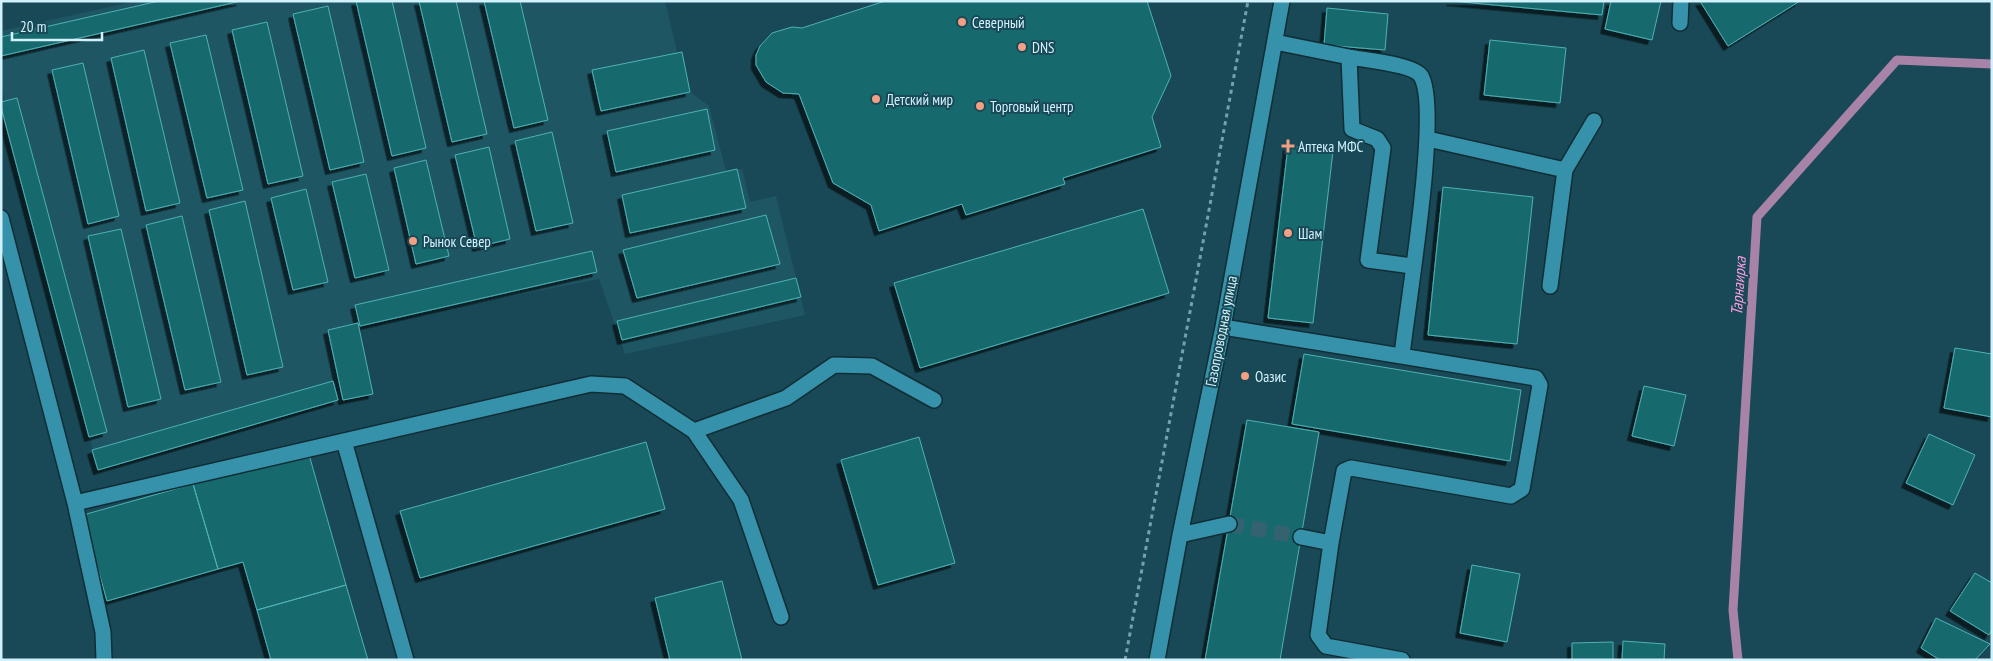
<svg xmlns="http://www.w3.org/2000/svg" width="1993" height="661" font-family="'PT Sans Narrow',sans-serif">
<style>
.built{fill:#1e5664}
.lines{fill:none;stroke-linecap:round;stroke-linejoin:round}
.stream{stroke:#a883a8;stroke-width:9}
.building{fill:#196a6d;stroke:#4eb1b5;filter:url(#shadow)}
.minor-tunnel{stroke:#35626f;stroke-width:15;stroke-dasharray:15 8;stroke-linecap:butt}
.minor-casing{stroke:#112d35;stroke-width:18}
.path{stroke:#78a0ab;stroke-width:3;stroke-dasharray:4 4;stroke-linecap:butt}
.minor{stroke:#3692aa;stroke-width:15}
.poi-dot{fill:#f39f84;stroke:#194956;stroke-width:2}
.labels{text-anchor:middle;dominant-baseline:central;stroke-width:4;stroke-linejoin:round;paint-order:stroke}
.poi-label{font-size:15px;fill:#d1f2fc;stroke:#194956;text-anchor:start}
.street-label{font-size:15px;fill:#d1f2fc;stroke:#194956}
.water-label{font-size:16px;font-style:italic;fill:#fc9ee1;stroke:#194956}
</style>
<defs>
<filter id="shadow"><feDropShadow dx="-4.5" dy="4.5" stdDeviation="0" flood-color="#0009"/></filter>
</defs>
<rect width="100%" height="100%" fill="#194956"/>
<path class="built" d="M136 1H665L686 89 709 106 726 171 742 169 750 202 776 196 805 315 625 354 599 279 359 326 372 392 98 470 1 86V31Z"/>
<g class="lines">
<path class="stream" d="M1738 660 1733 610 1757 217 1897 60 1992 64"/>
</g>
<path class="building" d="M159 1H241L1 56V37Z
M356 1H392L426 148 392 156Z
M419 1H456L487 134 452 142Z
M484 1H520L548 120 514 128Z
M885 1H1147L1171 76 1152 117 1161 147 1063 178 1065 184 966 215 962 204 879 231 871 205 833 183 799 94 783 93 766 82 756 65V55L760 46 772 33 792 27 802 28Z
M1451 1H1604L1602 15Z
M1611 1H1661L1652 40 1605 29Z
M1700 1H1800L1728 46Z
M328 6 364 162 330 170 293 14Z
M1327 8 1388 14 1385 50 1324 45Z
M267 22 303 176 268 184 232 30Z
M206 35 243 190 207 198 170 43Z
M1490 40 1566 48 1560 103 1484 95Z
M144 50 180 203 146 211 111 58Z
M682 52 690 92 601 111 592 70Z
M83 63 119 216 88 224 52 70Z
M17 98 107 432 89 437 1 107V102Z
M707 109 715 150 616 172 607 131Z
M552 132 573 223 536 231 515 141Z
M1288 146 1333 151 1313 323 1268 318Z
M489 147 510 239 477 247 455 155Z
M426 160 449 256 416 264 394 168Z
M737 169 746 208 630 233 622 195Z
M366 174 389 270 355 278 332 182Z
M1443 187 1533 197 1517 344 1428 335Z
M306 189 328 282 293 290 271 198Z
M245 201 283 367 247 375 209 210Z
M1143 209 1169 293 920 368 894 283Z
M766 215 780 264 637 298 623 250Z
M182 216 221 382 185 390 146 225Z
M121 229 161 399 128 407 88 236Z
M592 251 597 272 360 326 355 305Z
M796 278 801 297 622 340 617 321Z
M358 323 373 394 343 400 328 330Z
M1955 348 1992 354V417L1944 408Z
M1304 354 1521 390 1510 461 1292 424Z
M333 381 338 400 98 470 92 450Z
M1644 386 1686 395 1674 446 1632 436Z
M1247 420 1319 432 1280 660H1205Z
M1929 434 1975 455 1953 505 1906 483Z
M919 437 955 563 878 585 841 460Z
M646 442 665 509 420 578 400 511Z
M308 451 346 585 257 610 243 562 218 569 193 484Z
M193 484 218 569 107 601 83 515Z
M1472 565 1520 574 1507 642 1460 633Z
M1975 573 1992 583V630L1989 635 1950 611Z
M722 581 742 660H670L655 598Z
M346 585 368 660H271L257 610Z
M1936 618 1990 644 1975 660H1940L1921 648Z
M1623 641 1665 644 1664 660H1622Z
M1613 642V660H1572V643Z"/>
<g class="lines">
<path class="minor-tunnel" d="M1229 524 1301 537"/>
<defs>
<path id="minor" d="M1680 23 1681 1
M1275 42 1349 57 1352 129 1377 139 1383 148 1368 260 1412 266
M1349 57C1364 60 1413 64 1421 76 1441 109 1407 307 1402 355
M1428 139 1565 170 1550 286
M1565 170 1594 121
M1 218 75 503 103 632 104 660
M1223 327 1536 378 1540 385 1522 489 1511 496 1351 468 1344 471 1331 543
M694 431 786 398 834 365 872 366 934 400
M344 441 406 660
M75 503 591 384 625 386 694 431 741 500 781 617
M1180 535 1229 524
M1301 537 1331 543 1318 635 1326 646 1402 660
M1157 660 1180 535 1223 327 1282 1"/>
</defs>
<use href="#minor" class="minor-casing"/>
<path class="path" d="M1125 660 1248 1"/>
<use href="#minor" class="minor"/>
</g>
<g class="poi-dot">
<circle cx="962" cy="22" r="5"/>
<circle cx="1022" cy="47" r="5"/>
<circle cx="876" cy="99" r="5"/>
<circle cx="980" cy="106" r="5"/>
<path d="M1285.5 138.5h5v5h5v5h-5v5h-5v-5h-5v-5h5z"/>
<circle cx="1288" cy="233" r="5"/>
<circle cx="413" cy="241" r="5"/>
<circle cx="1245" cy="376" r="5"/>
</g>
<g class="labels">
<g class="poi-label">
<text x="972" y="22">Северный</text>
<text x="1032" y="47">DNS</text>
<text x="886" y="99">Детский мир</text>
<text x="990" y="106">Торговый центр</text>
<text x="1298" y="146">Аптека МФС</text>
<text x="1298" y="233">Шам</text>
<text x="423" y="241">Рынок Север</text>
<text x="1255" y="376">Оазис</text>
</g>
<g class="street-label">
<text transform="translate(1221 331) rotate(-79)">Газопроводная улица</text>
</g>
<g class="water-label">
<text transform="translate(1738 286) rotate(-86)">Тарнаирка</text>
</g>
</g>
<rect width="1993" height="661" fill="none" stroke="#d1f2fc" stroke-width="5"/>
<path d="M12 32v8h90v-8" fill="none" stroke="#d1f2fc" stroke-width="2.5"/>
<text x="20" y="32" font-size="15" fill="#d1f2fc" stroke="#194956" stroke-width="4" paint-order="stroke">20 m</text>
</svg>
